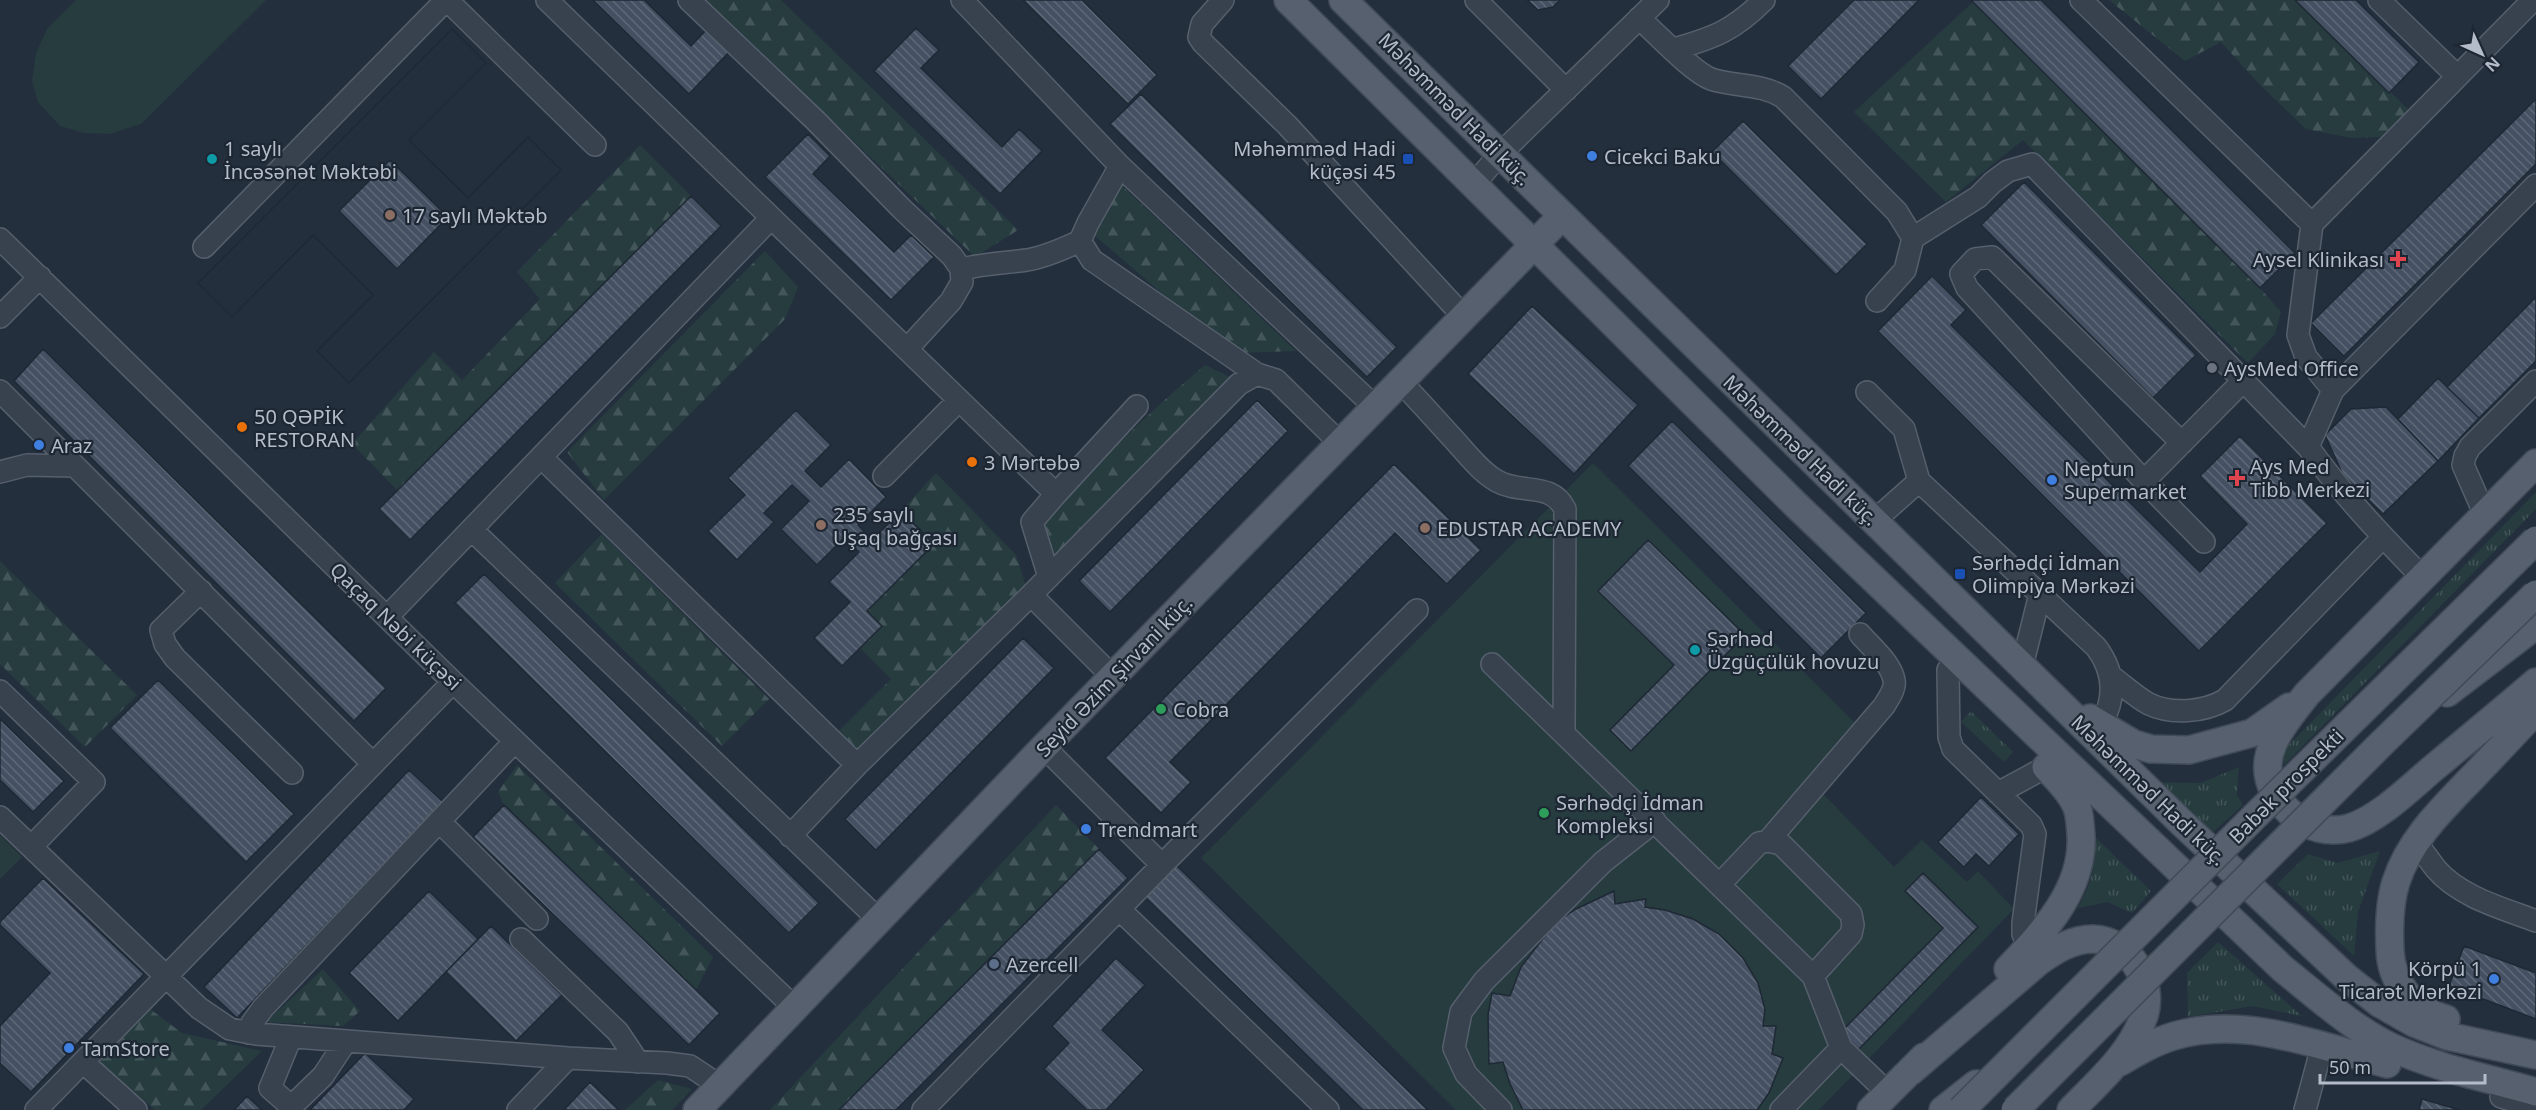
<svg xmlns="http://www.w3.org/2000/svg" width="2536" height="1110" font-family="'Noto Sans',sans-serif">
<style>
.grass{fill:url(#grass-tufts)}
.forest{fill:url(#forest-firs)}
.park{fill:#263c3f}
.building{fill:url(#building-back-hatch);stroke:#1f2835;stroke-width:1.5;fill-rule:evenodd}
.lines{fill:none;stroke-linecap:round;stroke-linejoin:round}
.minor-casing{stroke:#565f6c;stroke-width:24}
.major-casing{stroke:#414a57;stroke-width:30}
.minor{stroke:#38414e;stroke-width:21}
.major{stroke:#56606e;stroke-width:27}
.major-bridge-casing{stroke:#414a57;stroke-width:30;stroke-linecap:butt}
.major-bridge{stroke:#56606e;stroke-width:27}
.shop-dot{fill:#3f7fe0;stroke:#1d2633;stroke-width:2}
.culture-dot{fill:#0f9aa8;stroke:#1d2633;stroke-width:2}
.transit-dot{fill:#1a4fb4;stroke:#1d2633;stroke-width:2}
.education-dot{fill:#8d6e63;stroke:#1d2633;stroke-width:2}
.health-dot{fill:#e0444e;stroke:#1d2633;stroke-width:2}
.worship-dot{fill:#6b7280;stroke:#1d2633;stroke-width:2}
.food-dot{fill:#e8710a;stroke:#1d2633;stroke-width:2}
.leisure-dot{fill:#2e9e5b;stroke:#1d2633;stroke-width:2}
.service-dot{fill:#5c6f8a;stroke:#1d2633;stroke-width:2}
.labels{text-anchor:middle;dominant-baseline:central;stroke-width:4.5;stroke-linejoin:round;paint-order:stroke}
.street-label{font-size:20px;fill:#b4bcc9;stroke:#1d2633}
.poi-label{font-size:20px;fill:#b4bcc9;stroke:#1d2633;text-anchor:start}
</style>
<defs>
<pattern id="grass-tufts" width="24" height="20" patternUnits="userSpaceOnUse" patternTransform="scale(1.5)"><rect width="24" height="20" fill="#263c3f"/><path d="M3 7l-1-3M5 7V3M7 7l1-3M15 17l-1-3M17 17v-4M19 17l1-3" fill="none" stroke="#435659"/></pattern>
<pattern id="forest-firs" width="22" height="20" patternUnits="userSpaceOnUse" patternTransform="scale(1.5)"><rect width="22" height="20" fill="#263c3f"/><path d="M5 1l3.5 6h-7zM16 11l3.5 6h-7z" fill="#435659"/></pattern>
<pattern id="building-back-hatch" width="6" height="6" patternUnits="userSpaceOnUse" patternTransform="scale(1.5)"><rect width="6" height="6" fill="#455162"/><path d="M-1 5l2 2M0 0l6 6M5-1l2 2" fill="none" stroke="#5d6877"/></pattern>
</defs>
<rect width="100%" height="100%" fill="#242f3e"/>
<path class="grass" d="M2536 492V509L2284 765 2283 751Z
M1971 711 2013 752 2004 762 1961 722Z
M2239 767 2237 795 2243 805 2210 835 2151 782 2201 783Z
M2092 834 2151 891 2132 913 2107 902 2078 908C2094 877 2095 869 2092 834Z
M2380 851 2358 912 2354 956 2277 884 2308 854 2337 863Z
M2218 942 2302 1016 2252 1006 2188 1017 2187 973Z"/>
<path class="forest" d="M706 0H781L1018 230 975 257Z
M2109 0H2295L2409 110 2380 137 2351 138 2306 129 2259 84 2221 42 2185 61Z
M1973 2 2260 288 2281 312 2275 334 2248 363 2023 140 1946 202 1854 112Z
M640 145 691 196 398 491 352 444 434 352 462 380 540 299 517 272Z
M1117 181 1296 351 1231 353 1093 234Z
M765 251 798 287 785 319 604 500 567 452Z
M1205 365 1230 377 1052 558 1043 524C1094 467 1147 413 1205 365Z
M936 473 1016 555 1026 586 858 752 838 732 891 679 860 648 881 626 867 611 901 511Z
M602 534 769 699 722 746 555 583Z
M0 561 137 695 85 747 0 664Z
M517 765 713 957 696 990 504 805 498 792Z
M1056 805 1099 849 839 1110H770Z
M323 969 360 1011 343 1026 266 1022Z
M150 1009 182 1033 262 1051 201 1110H155L100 1062Z
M658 1080 692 1089 672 1110H625Z"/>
<path class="park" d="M76 0H266L141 124 110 134 84 133 60 126 38 102 32 81 36 53 47 29Z
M1593 463 1856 724 1807 777 1894 867 1922 840 1967 882 1978 871 2014 909 1819 1110H1456L1201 858Z
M0 835 22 857 0 879Z"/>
<path class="building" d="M593 0H644L691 46 708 28 731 50 689 94Z
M1023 0H1082L1157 75 1128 104Z
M1527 0H1560L1553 7 1538 10Z
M1854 0H1919L1821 99 1788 66Z
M1971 0H2041L2295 253 2260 288Z
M2295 0H2356L2419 62 2389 93Z
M916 28 939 50 921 68 1002 147 1019 129 1042 151 1000 194 874 71Z
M452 29 486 63 409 140 468 198 528 137 561 170 349 383 317 351 373 295 313 235 232 317 198 283ZM390 160 448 217 397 269 339 211Z
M452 29 486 63 409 140 468 198 528 137 561 170 349 383 317 351 373 295 313 235 232 317 198 283Z
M1141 94 1397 347 1367 377 1110 124Z
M2536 99V164L2344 356 2311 323Z
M1743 121 1867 244 1836 275 1712 152Z
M808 134 830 156 813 174 894 252 911 235 934 257 891 300 765 177Z
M2024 182 2196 355 2153 398 1981 225Z
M691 196 721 226 410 540 379 509Z
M1932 276 1966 310 1951 325 2200 572 2247 524 2200 476 2240 436 2327 523 2199 651 1878 331Z
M2536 297V361L2479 418 2447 387Z
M1532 306 1638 405 1574 474 1468 374Z
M43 349 386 688 354 721 14 381Z
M2438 378 2479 418 2438 461 2398 419Z
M1257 400 1288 431 1110 612 1079 581Z
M2386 407 2438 461 2383 514 2343 475 2325 435 2351 409Z
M796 410 831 445 805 471 821 487 849 459 886 497 858 525 872 540 901 511 934 544 867 611 882 626 842 666 814 638 850 602 829 582 859 552 844 538 817 565 781 529 809 501 792 485 764 513 774 522 737 560 708 531 745 495 728 478Z
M1672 421 1866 613 1821 658 1628 466Z
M1394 464 1481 550 1447 584 1395 533 1170 762 1191 782 1161 813 1105 758Z
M1648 540 1745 635 1631 751 1610 730 1674 665 1598 591Z
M484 574 819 903 789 933 455 603Z
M1023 638 1054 668 876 850 845 819Z
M158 680 294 814 246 862 110 728Z
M0 719 64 781 33 812 0 780Z
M409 770 443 802 237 1018 204 987Z
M1981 797 2019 834 1989 866 1976 854 1964 867 1938 842Z
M504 805 720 1013 689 1045 473 837Z
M1099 849 1128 878 896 1110H839Z
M1176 865 1428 1110H1363L1145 897Z
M1923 873 1978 927 1859 1049 1841 1032 1943 928 1905 891Z
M43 878 144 974 31 1092 0 1063V1026L50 973 0 925V922Z
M429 891 478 939 398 1021 349 973Z
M1614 891 1615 904 1646 899 1645 907 1665 910 1693 919 1719 934 1743 958 1758 983 1765 1009 1763 1026H1776L1772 1054 1783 1058 1769 1093 1757 1110H1523L1510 1084 1503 1062 1489 1064 1488 1015 1492 993 1510 996 1521 967 1555 923 1576 909Z
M491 926 562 995 516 1041 446 972Z
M2464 946 2536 973V1019L2449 986Z
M1116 958 1145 985 1102 1030 1144 1070 1106 1110H1087L1044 1069 1069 1043 1052 1026Z
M365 1053 414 1099 404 1110H310Z
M590 1082 619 1110H564Z
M247 1096 262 1110H234Z
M2422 1099 2460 1110H2419Z"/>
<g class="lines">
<defs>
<path id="minor" d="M447 0 595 145
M547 0 1056 494 1032 522 1049 577
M689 0 816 121 902 209 952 256 961 269 962 282 951 301 907 349
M962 0 1120 166 1376 408
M1223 0 1202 24 1199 37 1203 43 1287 125 1464 317
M1476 0 1566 90
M2081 0 2312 224
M2379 0 2457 76
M1639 18C1656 33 1692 72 1711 79 1735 87 1760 83 1783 97L1897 212 1913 238
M1674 49C1714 38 1734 30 1764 0
M1120 166 1088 223 1080 241 1092 260 1257 374
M1474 184 1500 154 1658 0
M0 239 453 682 796 1009
M204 247 446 0
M961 269C983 264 1005 263 1027 260 1045 257 1063 249 1080 241
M1877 301 1905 270 1913 238 1978 197 1993 182 2008 171 2032 164 2308 447
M0 317 40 277
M1401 382C1420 402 1438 422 1457 443 1469 456 1481 472 1497 481 1521 495 1551 481 1565 509L1564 734
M2333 390 2536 185
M0 391 373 764
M1867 392 1904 429 1919 481 2096 647C2115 672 2116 698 2101 725
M2182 443 1992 257 1975 259 1961 274 1967 288 2144 481 2204 542
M542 458 857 765
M0 472 27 465 74 466
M884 476 959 400
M2144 481 2243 381
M1056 494 1137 406
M2485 515 2463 465 2465 456 2470 447 2536 381
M1874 521 1919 481
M472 530 880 921
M2422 577C2382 536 2342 494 2308 447L2333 390 2306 357 2298 335 2312 224 2533 0
M201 591 161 630 165 644 175 658 292 773
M1031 595 1113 677
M387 617 771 218
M1492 664 1813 976 1841 1048 1888 1093
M2022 666 2040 594
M1948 670 1949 737 1953 749 2031 825 2035 834 2023 923V934L2029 947
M2111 676C2123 685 2136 697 2149 704 2172 715 2204 712 2225 700L2383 537
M0 691 94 782 31 847
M1044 747 1162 865
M1998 793 2046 767
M0 817 199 1008 230 1029 256 1034 568 1058 667 1063 690 1066 720 1086
M439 821 537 919
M790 836 857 765 1031 595 1239 384 1257 374 1276 380 1341 444
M1768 841 1884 706C1888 699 1896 689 1894 680 1891 663 1871 647 1860 634
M2416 842C2423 851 2429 860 2436 869 2460 897 2502 908 2536 921
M1720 884 1759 843 1768 841 1781 844 1851 914 1853 925 1851 934 1813 976
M1119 909 1328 1110
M521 939 618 1032 638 1062
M249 1033 252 1023 263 1008 515 741
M291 1037 270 1088 286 1102 295 1103 323 1076 346 1041
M83 1062 136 1110
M2501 1097 2536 1107
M36 1110 453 682
M518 1110 568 1058
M923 1110 1162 865 1417 610
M1501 1110 1466 1074 1454 1048 1461 1012 1484 981 1603 862 1655 821
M1781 1110 1841 1048
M2305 1110 2322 1047"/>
<path id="major" d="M1288 0 1796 505 2283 969C2317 996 2352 1028 2391 1047 2436 1068 2488 1078 2536 1092
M1343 0 2183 824 2346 977 2379 1003 2414 1023 2447 1036 2536 1055
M2536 463 2307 694C2286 721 2254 755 2274 791 2288 819 2318 836 2349 828 2377 820 2409 789 2431 770 2466 741 2501 712 2536 682
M2447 693 2536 625
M2090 718 2134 744 2151 749 2189 750 2252 733 2289 707
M2008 969C2043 932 2084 890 2081 835 2080 824 2080 812 2075 803 2068 789 2056 778 2046 767
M2446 1019C2414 1010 2391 983 2390 950 2389 928 2389 903 2396 882 2409 841 2441 810 2470 780 2492 757 2514 734 2536 710
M2120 1062C2137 1052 2154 1042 2174 1036 2244 1015 2320 1046 2387 1064
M1911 1071 2038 962C2055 950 2072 939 2093 939 2130 940 2155 983 2144 1016 2131 1054 2098 1082 2071 1110
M697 1110 1044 747 1562 216
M1871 1110 1924 1057
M1943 1110 1976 1084"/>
</defs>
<use href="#minor" class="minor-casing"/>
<use href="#major" class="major-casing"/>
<use href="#minor" class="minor"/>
<use href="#major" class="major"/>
<defs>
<path id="major-bridge" d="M1961 1110 2254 817 2536 540
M2015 1110 2382 743 2536 594"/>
</defs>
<use href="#major-bridge" class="major-bridge-casing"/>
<use href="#major-bridge" class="major-bridge"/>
</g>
<g class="shop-dot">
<circle cx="1592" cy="156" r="6"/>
<circle cx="39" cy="445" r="6"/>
<circle cx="2052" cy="480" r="6"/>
<circle cx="1086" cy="829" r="6"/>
<circle cx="2494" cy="979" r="6"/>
<circle cx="69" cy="1048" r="6"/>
</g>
<g class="culture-dot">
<circle cx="212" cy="159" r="6"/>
<circle cx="1695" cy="650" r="6"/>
</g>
<g class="transit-dot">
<rect x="1402" y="153" width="12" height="12" rx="3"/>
<rect x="1954" y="568" width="12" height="12" rx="3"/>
</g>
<g class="education-dot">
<circle cx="390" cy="215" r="6"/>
<circle cx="821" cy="525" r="6"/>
<circle cx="1425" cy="528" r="6"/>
</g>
<g class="health-dot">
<path d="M2395 250h6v6h6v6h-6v6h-6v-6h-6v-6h6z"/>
<path d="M2234 469h6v6h6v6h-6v6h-6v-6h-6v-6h6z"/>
</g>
<circle class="worship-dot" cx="2212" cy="368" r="6"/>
<g class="food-dot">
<circle cx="242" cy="427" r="6"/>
<circle cx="972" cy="462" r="6"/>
</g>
<g class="leisure-dot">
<circle cx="1161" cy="709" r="6"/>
<circle cx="1544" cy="813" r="6"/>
</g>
<circle class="service-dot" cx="994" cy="964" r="6"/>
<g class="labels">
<g class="street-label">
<text transform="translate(1455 109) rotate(45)">Məhəmməd Hadi küç.</text>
<text transform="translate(1801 450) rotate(44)">Məhəmməd Hadi küç.</text>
<text transform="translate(396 626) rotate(44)">Qaçaq Nəbi küçəsi</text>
<text transform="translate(1114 676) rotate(-46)">Seyid Əzim Şirvani küç.</text>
<text transform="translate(2286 786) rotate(-45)">Babək prospekti</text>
<text transform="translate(2149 790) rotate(44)">Məhəmməd Hadi küç.</text>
</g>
<g class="poi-label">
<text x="224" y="148">1 saylı<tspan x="224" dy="23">İncəsənət Məktəbi</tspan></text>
<text x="1396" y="148" text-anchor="end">Məhəmməd Hadi<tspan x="1396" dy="23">küçəsi 45</tspan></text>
<text x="1604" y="156">Cicekci Baku</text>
<text x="402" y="215">17 saylı Məktəb</text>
<text x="2384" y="259" text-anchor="end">Aysel Klinikası</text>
<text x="2224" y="368">AysMed Office</text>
<text x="254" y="416">50 QƏPİK<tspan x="254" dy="23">RESTORAN</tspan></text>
<text x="51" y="445">Araz</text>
<text x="984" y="462">3 Mərtəbə</text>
<text x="2250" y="466">Ays Med<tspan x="2250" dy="23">Tibb Merkezi</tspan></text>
<text x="2064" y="468">Neptun<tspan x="2064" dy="23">Supermarket</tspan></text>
<text x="833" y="514">235 saylı<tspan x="833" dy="23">Uşaq bağçası</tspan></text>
<text x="1437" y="528">EDUSTAR ACADEMY</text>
<text x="1972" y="562">Sərhədçi İdman<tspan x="1972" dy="23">Olimpiya Mərkəzi</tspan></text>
<text x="1707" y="638">Sərhəd<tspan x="1707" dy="23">Üzgüçülük hovuzu</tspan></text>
<text x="1173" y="709">Cobra</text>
<text x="1556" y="802">Sərhədçi İdman<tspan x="1556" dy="23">Kompleksi</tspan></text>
<text x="1098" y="829">Trendmart</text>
<text x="1006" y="964">Azercell</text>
<text x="2482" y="968" text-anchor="end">Körpü 1<tspan x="2482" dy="23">Ticarət Mərkəzi</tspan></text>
<text x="81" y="1048">TamStore</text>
</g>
</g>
<g transform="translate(2482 54) rotate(135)" stroke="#1d2633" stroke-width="4.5" paint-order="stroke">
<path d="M0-4.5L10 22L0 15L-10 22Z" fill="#b4bcc9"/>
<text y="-9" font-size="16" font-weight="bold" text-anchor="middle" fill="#b4bcc9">N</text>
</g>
<path d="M2320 1074v9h165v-9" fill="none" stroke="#b4bcc9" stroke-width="3"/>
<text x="2329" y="1074" font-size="18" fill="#b4bcc9" stroke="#1d2633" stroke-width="4.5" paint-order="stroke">50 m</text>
</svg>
